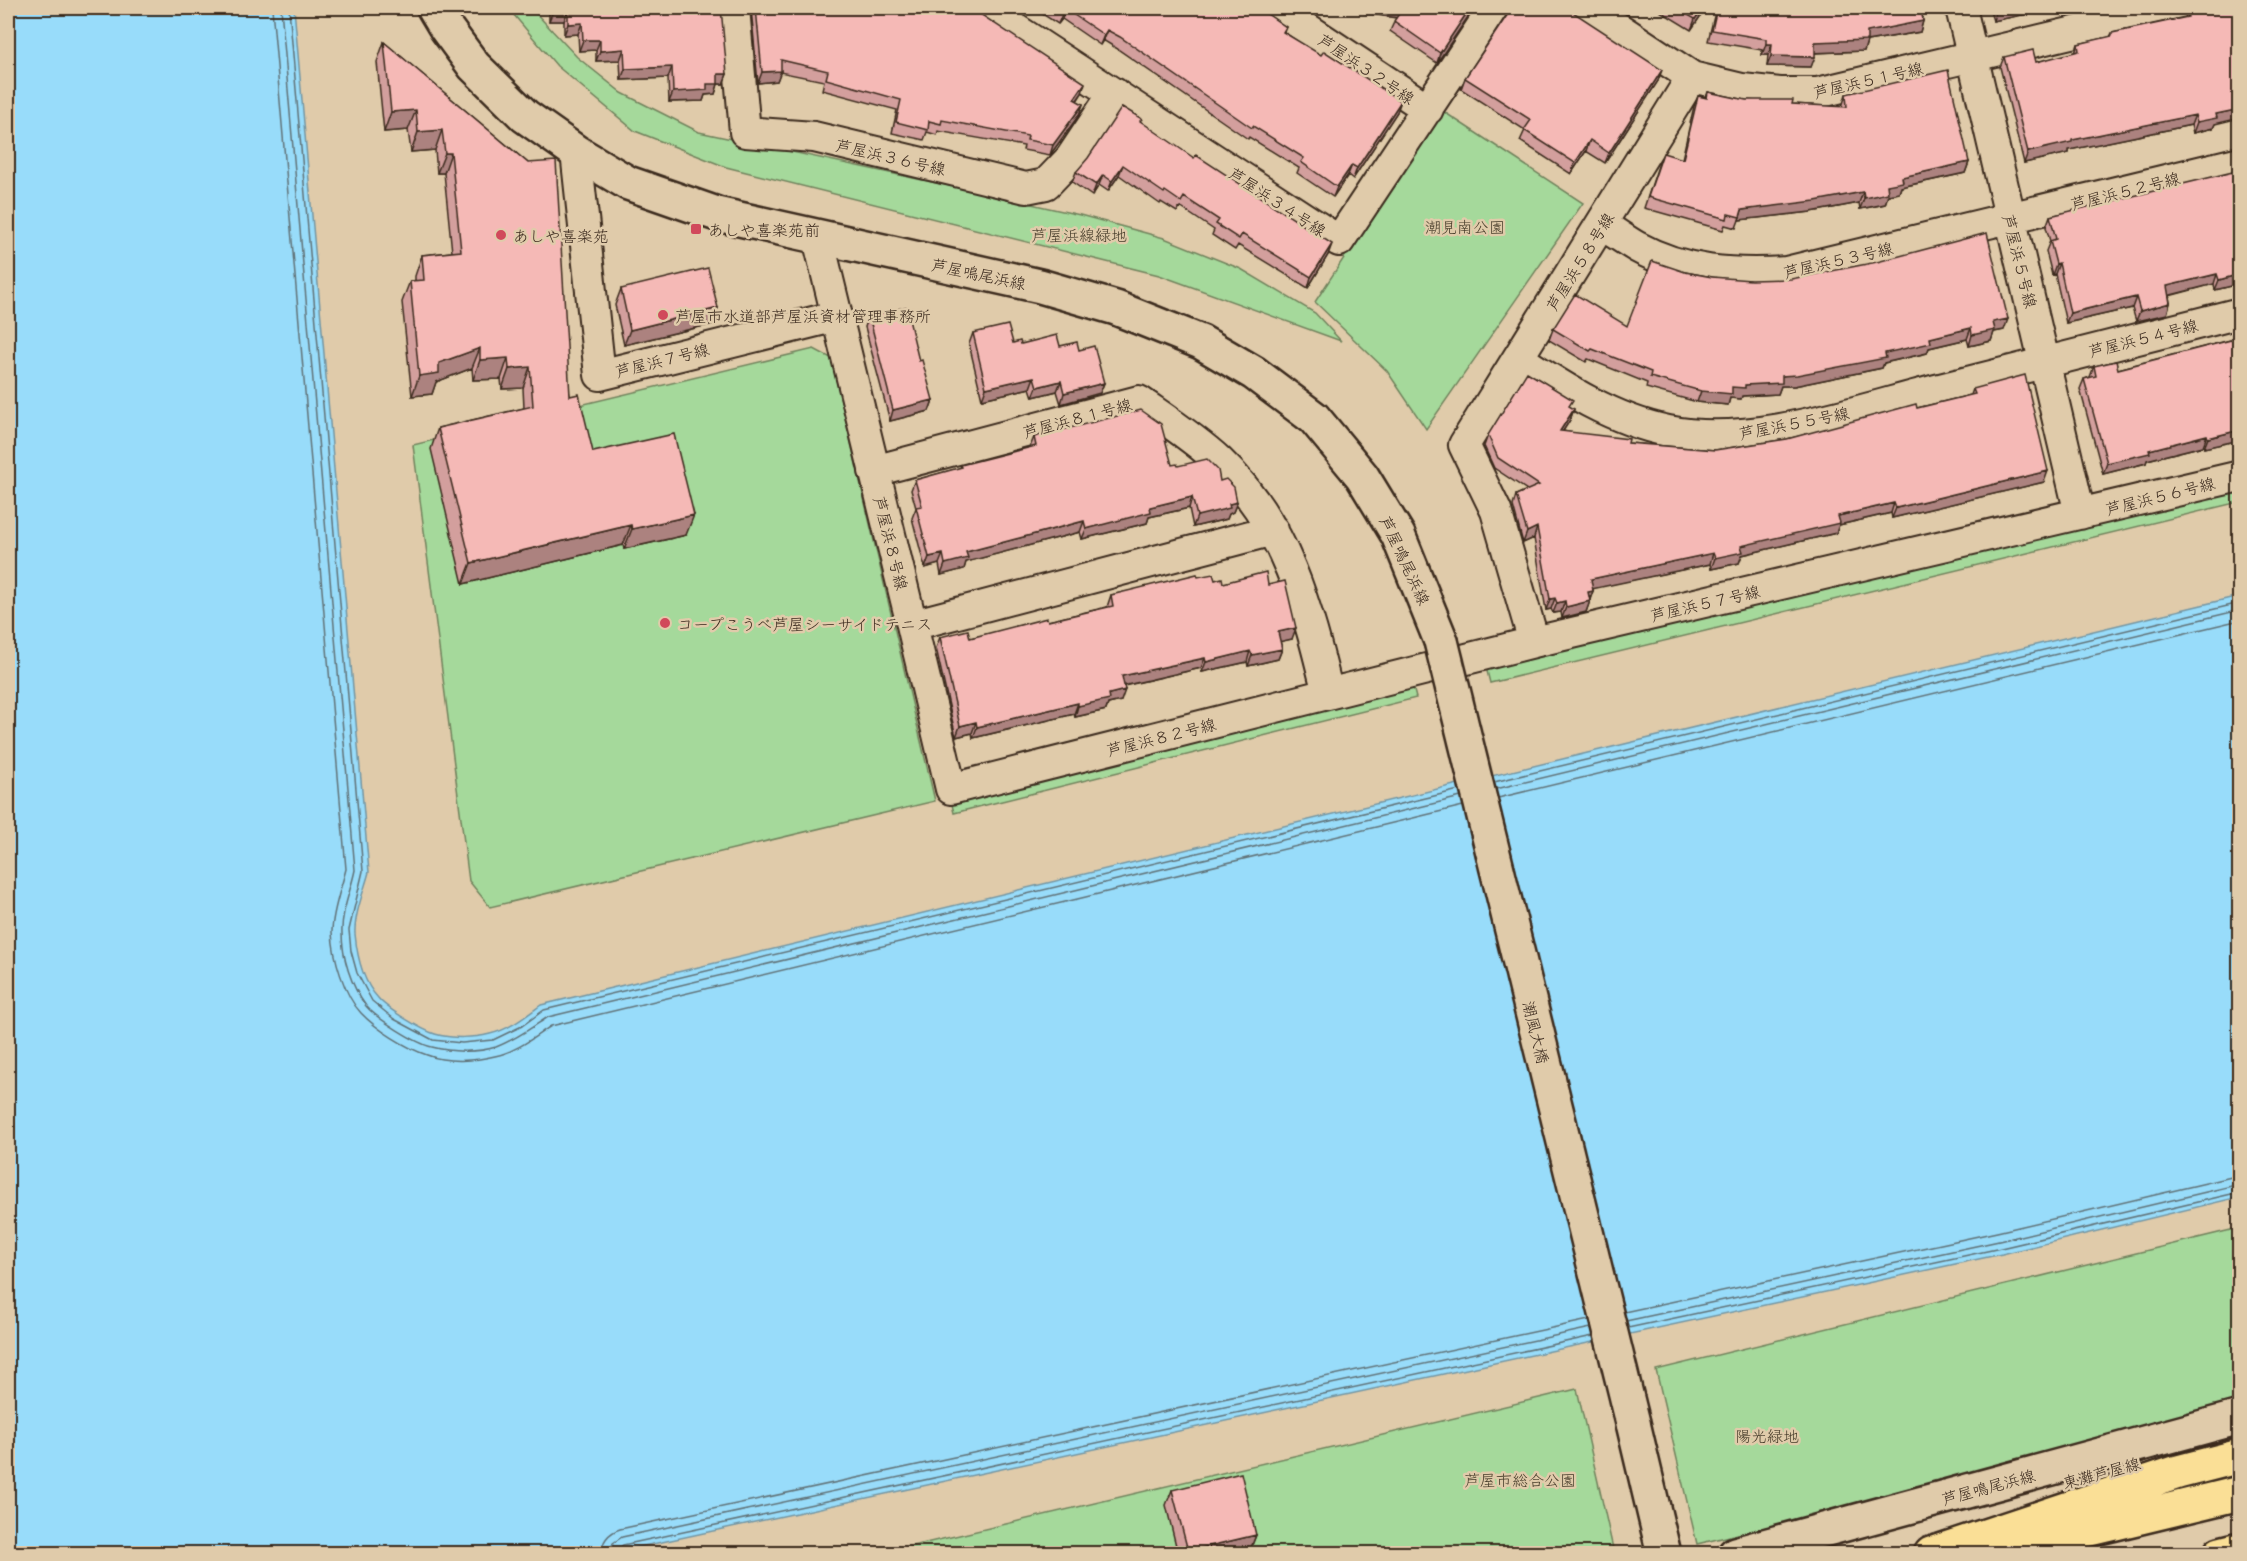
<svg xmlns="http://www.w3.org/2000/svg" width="2247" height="1561" font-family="'Playpen Sans','Klee One',sans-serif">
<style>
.green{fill:#a5d99b;stroke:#70825c;stroke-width:1.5}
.water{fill:#98dcfa;stroke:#7395a2;stroke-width:1.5}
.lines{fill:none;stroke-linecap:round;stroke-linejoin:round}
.shore{stroke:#607176;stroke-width:1.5}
.minor-casing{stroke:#3b2a1e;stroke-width:34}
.secondary-casing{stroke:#3b2a1e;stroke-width:38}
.motorway-casing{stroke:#3b2a1e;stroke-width:38}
.minor{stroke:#e0cbaa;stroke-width:30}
.secondary{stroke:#e0cbaa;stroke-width:33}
.motorway{stroke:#fadf96;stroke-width:33}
.secondary-bridge-casing{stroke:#3b2a1e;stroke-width:38;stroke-linecap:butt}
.secondary-bridge{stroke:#e0cbaa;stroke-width:33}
.wall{fill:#d39f9d;stroke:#3b2a1e;stroke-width:1.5}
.shaded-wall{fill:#ac827f;stroke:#3b2a1e;stroke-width:1.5}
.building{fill:#f5b9b6;stroke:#3b2a1e;stroke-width:1.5}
.poi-dot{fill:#d1495b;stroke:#e0cbaa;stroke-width:2}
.labels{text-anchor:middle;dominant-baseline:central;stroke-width:5;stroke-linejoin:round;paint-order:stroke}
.street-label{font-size:16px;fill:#3b2a1e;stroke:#e0cbaa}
.park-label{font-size:16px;fill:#463c2a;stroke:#e0cbaa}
.poi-label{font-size:16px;fill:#3b2a1e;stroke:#e0cbaa;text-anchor:start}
</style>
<rect width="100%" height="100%" fill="#e0cbaa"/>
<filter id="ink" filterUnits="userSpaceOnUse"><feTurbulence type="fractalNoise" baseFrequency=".0167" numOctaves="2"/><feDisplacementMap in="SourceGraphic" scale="12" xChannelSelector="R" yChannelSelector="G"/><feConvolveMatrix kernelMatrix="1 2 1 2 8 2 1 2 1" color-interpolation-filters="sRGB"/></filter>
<g filter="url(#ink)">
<path class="green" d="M508 8H531L577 57 622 93 699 132 978 192 1080 215 1164 238 1241 269 1315 313 1341 341 1159 275 726 167 635 131 557 66Z
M1441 110 1583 203 1426 429 1387 371 1315 302Z
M814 349 831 358 935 801 490 907 469 881 413 445Z
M2239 487V502L1490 683 1486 667Z
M1412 683 1416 698 954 813 950 796Z
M2239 1228V1411L1697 1544 1656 1370Z
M1577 1389 1614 1553 879 1554Z"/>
<path class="water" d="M8 8H294L369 872C364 891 354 915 355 934 357 955 363 982 378 998 387 1009 422 1030 435 1034 452 1039 474 1038 490 1034 509 1030 526 1016 541 1005L2239 596V1197L2002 1254 611 1553 8 1554Z"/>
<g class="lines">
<path class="shore" d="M272 8 346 869C341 889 332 912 332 932 333 957 344 995 361 1013 376 1029 406 1048 427 1055 447 1063 475 1061 495 1056 516 1052 534 1037 551 1026L1463 806
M281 8 355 870C351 890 341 912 342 933 342 957 351 986 366 1006 376 1018 417 1044 432 1047 451 1052 477 1053 496 1047 515 1040 531 1028 548 1017L1461 797
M289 8 363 871 349 930 351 951 357 973 372 1001 394 1019 433 1040 462 1043 493 1040 522 1026 544 1010 1459 790
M1494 782 2240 603
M1496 789 2240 610
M1498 798 2240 620
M1624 1312 1997 1232 2240 1175
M1626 1321 1999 1241 2240 1184
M1628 1328 2001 1248 2240 1192
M601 1554C602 1541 608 1533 620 1529L1589 1320
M610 1554 613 1543 622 1537 1591 1328
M618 1554 619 1548 623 1545 1593 1336"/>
<defs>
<path id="minor" d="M734 8 745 132 814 137 1026 188 1046 184 1070 159 1114 93
M983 8 1339 241 1494 8
M1276 8 1428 109
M1588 8 1692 77 1742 89 1780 93H1817L2176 8
M1961 8 2080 514
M1692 77 1464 445 1496 511 1534 642 2240 476
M576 152 600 375 837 316
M1602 225C1614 232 1625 240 1637 247 1684 273 1735 275 1786 272L2240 162
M818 238 912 625 1273 530
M1518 358C1563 388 1613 420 1668 431 1753 448 1857 410 1940 389 2040 363 2140 338 2240 313
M874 471 1139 401C1166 420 1194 438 1219 461 1285 523 1308 609 1328 694
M912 625 951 789 1534 642"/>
<path id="secondary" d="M434 8 446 28 474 66 525 116 576 152 628 183 717 214 1040 286 1116 308 1201 342 1254 373 1314 418 1362 476 1398 535 1441 641
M1633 1423 1664 1554
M1735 1554 2240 1417"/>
<path id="motorway" d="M2008 1549 2240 1493
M1931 1554 2178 1472 2240 1456
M2220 1554 2240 1549"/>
</defs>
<use href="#minor" class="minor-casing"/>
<use href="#secondary" class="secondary-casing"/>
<use href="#motorway" class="motorway-casing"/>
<use href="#minor" class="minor"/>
<use href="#secondary" class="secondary"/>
<use href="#motorway" class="motorway"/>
<defs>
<path id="secondary-bridge" d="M1441 641 1633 1423"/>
</defs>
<use href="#secondary-bridge" class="secondary-bridge-casing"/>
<use href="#secondary-bridge" class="secondary-bridge"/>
</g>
<path class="wall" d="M549 8H615V10L727 74 723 84H718L715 94 705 95 703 101 669 102 668 78 621 80 620 60 596 61V50L579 51 578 34 564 35V21H549Z
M751 8H974L977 12 1082 93 1077 101 1083 104 1079 115 1050 155 1023 150 1024 146 938 131 937 135 927 132 924 140 892 133 897 110 822 90 824 81 780 72 777 81 758 83Z
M1033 8H1260V10L1286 27 1284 32 1397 112 1353 179 1348 175 1333 197 1297 173 1299 168 1249 137 1248 139 1116 48 1103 40 1100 45 1062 19 1058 24Z
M1357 8H1474L1437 63 1390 31 1396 18 1365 13Z
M1511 8H1567L1658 81 1605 163 1586 151 1571 174 1520 141 1525 130 1461 89 1465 78Z
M1655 8H1706L1691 30Z
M1716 8H1921L1923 21 1920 32 1867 41 1864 51 1815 53 1811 67 1767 66 1768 55H1762V50L1708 41Z
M1989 8H2055L1993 21Z
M2187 13 2215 124 2213 128 2193 133 2191 125 2069 150V153L2024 163 2000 67 2004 57 2036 62 2075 53 2078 44 2110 37 2112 33 2185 17Z
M384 42 528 163 570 396 593 452 686 535 624 549 623 545 463 584 431 449 438 428 524 408 523 388 502 389 501 379 473 380 472 368 436 382 432 394 412 396 402 302 410 281H415V276L422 255 452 252 444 173H437L435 150 411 152 408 130 384 132 377 62Z
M1708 92 1746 100 1792 104 1842 107 1846 94 1969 162 1965 173 1901 187 1899 193 1888 195 1885 204 1860 209 1859 203 1811 212 1739 220 1736 228 1725 225 1723 230 1644 208 1659 163 1682 159 1694 106 1698 96 1706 97Z
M1141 122 1328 255 1308 288 1238 245 1235 250 1212 235 1214 230 1180 207 1177 212 1161 202 1160 204 1119 175 1108 191 1099 185 1092 196 1072 182 1076 172Z
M2240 176V284L2215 290 2214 284 2169 296 2170 303 2167 314 2136 321 2132 308 2066 323 2055 274 2052 275 2046 251 2050 241 2046 227 2050 216Z
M1685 272 2004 330 1994 332 1991 341 1969 346 1967 339 1929 348 1927 353 1884 363 1882 368 1794 386H1781L1778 394 1742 396 1741 399 1730 398 1728 405 1697 402 1646 388 1647 383 1588 359 1586 362 1549 340 1553 329 1627 326Z
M621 289 712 324 624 345 615 305Z
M869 316 933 400 929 411 890 421 865 327Z
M2240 330V440L2204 448 2203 446 2147 460 2146 463 2103 474 2080 389 2084 379 2090 377 2094 366 2118 369 2234 339 2237 331Z
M973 333 1013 343 1060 346 1079 350 1104 383 1100 393 1061 404 1057 391 1033 397 1030 388 982 399 969 344Z
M1973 389 2044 482 1892 518 1891 513 1839 525 1836 533 1742 555 1739 563 1711 569 1710 564 1593 588V591L1586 612 1562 618 1561 612 1553 613 1551 609 1546 610 1534 538 1523 543 1513 506 1516 495 1527 490 1494 468 1484 446 1488 435 1570 407 1574 409 1570 420 1563 431 1628 443 1715 450 1787 439 1917 408 1971 395Z
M1034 437 1178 466 1220 481 1237 502 1233 512 1229 514 1227 519 1193 527 1189 508 1149 517 1147 523 1082 539 1080 532 966 562 964 569 941 575 939 564 925 568 912 518 916 508 911 490 915 480 960 468 961 465 1030 447Z
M1198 577 1215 580 1223 583 1268 585 1292 639 1280 641 1282 649 1278 659 1248 666 1247 662 1202 672 1201 668 1124 686 1121 701 1108 704 1106 710 1075 717 1074 714 973 738 972 733 956 737 936 648 940 637 970 638 1048 621 1107 607 1111 595Z
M1172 1490 1256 1535 1250 1550 1238 1554H1178L1166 1505Z"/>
<path class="shaded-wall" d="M1367 8H1403L1399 18 1365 13Z
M1470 8H1474L1437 63 1440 53Z
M1703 8H1706L1691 30 1695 19Z
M2009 8H2055L1993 21 1996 10Z
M1065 9 1062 19 1058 24 1062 14Z
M568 10 564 21H549L553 11Z
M1923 21 1920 32 1867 41 1864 51 1811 53 1815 42Z
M582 23 578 34 564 35 568 24Z
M1107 30 1103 40 1100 45 1104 35Z
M583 40H600L596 50 579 51Z
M1766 44H1772L1768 55H1762Z
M624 49 620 60 596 61 600 51Z
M1771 56 1815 57 1811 67 1767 66Z
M672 67 668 78 621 80 625 69Z
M1662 70 1658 81 1605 163 1609 153Z
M781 71 777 81 758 83 762 72Z
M718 74H727L723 84H718L715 94 705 95 703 101 669 102 673 92 707 84Z
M1085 83 1082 93 1070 110 1074 99Z
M1401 101 1397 112 1353 179 1357 168Z
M1083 104 1079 115 1050 155 1053 145Z
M2240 109V118L2215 124 2213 128 2193 133 2197 122 2216 114Z
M416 110 408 130 384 132 391 112Z
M2195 115 2191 125 2069 150V153L2024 163 2028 152 2072 140Z
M442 130 435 150 411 152 418 132Z
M1590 140 1586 151 1571 174 1575 163Z
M445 153H451L444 173H437Z
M1969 162 1965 173 1901 187 1899 193 1888 195 1885 204 1860 209 1864 198 1902 177Z
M1123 165 1119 175 1108 191 1112 181Z
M1352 165 1348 175 1333 197 1337 187Z
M1103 175 1099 185 1092 196 1096 185Z
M1863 192 1859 203 1811 212 1739 220 1742 210Z
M1332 244 1328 255 1308 288 1311 277Z
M2059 263 2055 274 2052 275 2056 264Z
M2217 274 2214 284 2163 297 2167 286Z
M2240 274V284L2215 290 2219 280Z
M2136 297 2132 308 2066 323 2070 313Z
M2170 303 2167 314 2136 321 2140 311Z
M718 308 712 324 624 345 630 330Z
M2008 319 2004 330 1994 332 1991 341 1969 346 1972 335 1993 322Z
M1971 328 1967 339 1929 348 1927 353 1884 363 1882 368 1794 386H1781L1778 394 1742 396 1741 399 1730 398 1728 405 1697 402 1701 391 1745 385 1782 376 1885 353 1930 338Z
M480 348 472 368 436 382 432 394 412 396 419 376 439 363Z
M508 358 501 379 473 380 480 360Z
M530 367 523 388 502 389 509 369Z
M1034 377 1030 388 982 399 986 388Z
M1061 381 1057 391 1033 397 1037 387Z
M1104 383 1100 393 1061 404 1064 393Z
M933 400 929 411 890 421 893 410Z
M1574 409 1570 420 1556 442 1560 431Z
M2240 430V440L2204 448 2208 438Z
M2207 435 2203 446 2147 460 2146 463 2103 474 2107 463 2149 450Z
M2048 471 2044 482 1892 518 1896 508Z
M1192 497 1189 508 1149 517 1147 523 1082 539 1086 529 1150 507Z
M1237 502 1233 512 1229 514 1227 519 1193 527 1197 516 1229 504Z
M1894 503 1891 513 1839 525 1836 533 1742 555 1739 563 1711 569 1715 558 1741 546 1838 516Z
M694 515 686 535 624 549 632 529Z
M1084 521 1080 532 966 562 964 569 941 575 945 564 966 552Z
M631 525 623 545 463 584 471 563Z
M1537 527 1534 538 1523 543 1527 532Z
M1713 553 1710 564 1587 590 1591 579Z
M943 554 939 564 925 568 929 557Z
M1593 591 1589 601 1588 592Z
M1555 598 1551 609 1546 610 1550 599Z
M1565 601 1561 612 1553 613 1557 603Z
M1590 601 1586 612 1562 618 1566 607Z
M1296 628 1292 639 1274 643 1278 632Z
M1282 649 1278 659 1248 666 1252 655Z
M1250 651 1247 662 1202 672 1206 662Z
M1205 658 1201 668 1118 687 1122 676Z
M1125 690 1121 701 1108 704 1106 710 1075 717 1078 706 1109 694Z
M1078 703 1074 714 973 738 977 727Z
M976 722 972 733 956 737 960 726Z
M1256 1535 1250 1550 1238 1554H1187L1188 1551Z"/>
<path class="building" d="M553 8H615V10L662 8H721L727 74H718V84H707V90L673 92 672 67 625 69 624 49 600 51V40H583L582 23 568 24V10L553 11Z
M756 8H974L977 12 1085 83 1074 99 1083 104 1053 145 1027 140 1028 136 942 120 941 124 929 121 928 130 896 122 901 100 826 79 828 71 781 60V71L762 72Z
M1053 8H1260V9L1286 27 1283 32 1321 55 1324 51 1401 101 1357 168 1352 165 1337 187 1301 162 1304 158 1253 126 1252 128 1120 37 1107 30 1104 35 1065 9 1062 14Z
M1403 8H1470L1440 53 1394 21Z
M1512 8H1567L1662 70 1609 153 1590 140 1575 163 1524 130 1531 120 1465 78Z
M1676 8H1703L1695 19Z
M1717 8H1921L1923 21 1867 32V40L1815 42V57L1771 56 1772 44H1766V39L1712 30Z
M1996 8H2009L1996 10Z
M2193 8H2240V109L2216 114 2217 118 2197 122 2195 115 2072 140V142L2028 152 2004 57 2033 50 2036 62 2079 51 2078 44 2112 36V33L2188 17 2187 13 2192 9Z
M384 42 528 163 556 161 570 396 579 394 593 452 674 434 694 515 632 529 631 525 471 563 438 428 533 406 530 367 509 369 508 358 480 360V348L439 363V373L419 376 410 281 424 280 422 255 461 251 451 153H445L442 130 418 132 416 110 391 112Z
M1948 70 1969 162 1902 177 1903 182 1887 185 1888 193 1864 198 1863 192 1815 201 1742 210 1740 217 1728 214 1727 219 1648 197 1663 153 1683 159 1698 96 1707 98 1708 92 1746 100H1793L1792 104 1847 107 1846 94Z
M1122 107 1142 119 1140 121 1194 158 1196 155 1332 244 1311 277 1242 234 1239 239 1216 224 1219 220 1184 197 1181 202 1165 191 1164 193 1123 165 1112 181 1103 175 1096 185 1076 172 1088 158Z
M2237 171 2239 177 2240 176V274L2219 280 2217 274 2167 286 2170 303 2140 311 2136 297 2070 313 2059 263 2056 264 2050 241 2056 239 2050 216Z
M1987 233 2008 319 1993 322 1995 330 1972 335 1971 328 1930 338 1931 343 1885 353 1886 358 1797 375 1782 376V383L1745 385V388L1732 387V394L1701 391 1650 377 1651 372 1592 349 1590 351 1553 329 1575 294 1627 326 1652 261 1685 272 1712 277 1751 280 1791 279 1877 262Z
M708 268 718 308 630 330 621 289Z
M906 307 919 361 922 360 933 400 893 410 869 316Z
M1008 325 1013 343 1020 341 1021 344 1057 335 1060 346 1077 342 1079 350 1094 346 1104 383 1064 393 1061 381 1037 387 1034 377 986 388 973 333Z
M2240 330V430L2208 438 2207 435 2149 450 2150 453 2107 463 2084 379 2096 376 2094 366 2116 361 2118 369 2239 338 2237 331Z
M1527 372 1573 400 1569 406 1574 409 1560 431 1629 439 1628 443 1715 450 1787 439 1916 404 1917 408 1975 394 1973 389 2025 375 2048 471 1896 508 1894 503 1838 516 1840 523 1741 546 1743 552 1715 558 1713 553 1591 579 1593 591 1588 592 1590 601 1566 607 1565 601 1557 603 1555 598 1550 599 1537 527 1527 532 1516 495 1539 485 1498 458 1488 435Z
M1141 410 1161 424 1172 465 1177 464 1178 466 1207 459 1218 470 1220 481 1226 479 1234 487 1237 502 1229 504 1230 508 1197 516 1192 497 1150 507 1151 512 1086 529 1084 521 966 552 968 558 945 564 943 554 929 557 916 507 922 506 915 480 962 467 961 465 1036 446 1034 437Z
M1266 572 1268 585 1285 581 1296 628 1278 632 1282 649 1252 655 1250 651 1206 662 1205 658 1122 676 1125 690 1109 694 1110 699 1078 706V703L977 727 976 722 960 726 940 637 968 630 970 638 1047 618 1048 621 1113 606 1111 595 1197 574 1198 577 1213 574 1215 580 1222 578 1223 583Z
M1241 1473 1256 1535 1188 1551 1172 1490Z"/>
</g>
<g class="poi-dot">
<rect x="690" y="223" width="12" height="12" rx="3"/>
<circle cx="501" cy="235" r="6"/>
<circle cx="663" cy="315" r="6"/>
<circle cx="665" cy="623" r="6"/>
</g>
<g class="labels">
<g class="street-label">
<text transform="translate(1367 68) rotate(34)">芦屋浜３２号線</text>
<text transform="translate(1868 79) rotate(-13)">芦屋浜５１号線</text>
<text transform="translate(891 156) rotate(13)">芦屋浜３６号線</text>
<text transform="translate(2125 190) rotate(-14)">芦屋浜５２号線</text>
<text transform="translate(1278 201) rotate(33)">芦屋浜３４号線</text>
<text transform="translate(1838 259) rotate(-13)">芦屋浜５３号線</text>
<text transform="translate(1579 261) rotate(-58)">芦屋浜５８号線</text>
<text transform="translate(2021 261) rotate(76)">芦屋浜５号線</text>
<text transform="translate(979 273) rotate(12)">芦屋鳴尾浜線</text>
<text transform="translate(2143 337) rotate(-14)">芦屋浜５４号線</text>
<text transform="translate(662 359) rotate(-14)">芦屋浜７号線</text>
<text transform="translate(1077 417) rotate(-15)">芦屋浜８１号線</text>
<text transform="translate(1794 422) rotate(-11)">芦屋浜５５号線</text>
<text transform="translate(2160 495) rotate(-14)">芦屋浜５６号線</text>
<text transform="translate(892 543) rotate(76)">芦屋浜８号線</text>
<text transform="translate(1406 560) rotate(65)">芦屋鳴尾浜線</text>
<text transform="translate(1705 602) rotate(-13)">芦屋浜５７号線</text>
<text transform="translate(1161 736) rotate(-14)">芦屋浜８２号線</text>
<text transform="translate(1537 1032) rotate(76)">潮風大橋</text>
<text transform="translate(2101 1472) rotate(-15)">東灘芦屋線</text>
<text transform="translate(1988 1486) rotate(-15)">芦屋鳴尾浜線</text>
</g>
<g class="park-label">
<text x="1465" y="226">潮見南公園</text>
<text x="1079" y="234">芦屋浜線緑地</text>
<text x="1767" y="1435">陽光緑地</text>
<text x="1520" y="1479">芦屋市総合公園</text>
</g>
<g class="poi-label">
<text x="708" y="229">あしや喜楽苑前</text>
<text x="513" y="235">あしや喜楽苑</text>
<text x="675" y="315">芦屋市水道部芦屋浜資材管理事務所</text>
<text x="677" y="623">コープこうべ芦屋シーサイドテニス</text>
</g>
</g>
<rect width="2247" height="1561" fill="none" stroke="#e0cbaa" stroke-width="30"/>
<rect x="15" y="15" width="2217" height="1531" fill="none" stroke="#3b2a1e" stroke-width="2" filter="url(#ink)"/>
</svg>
